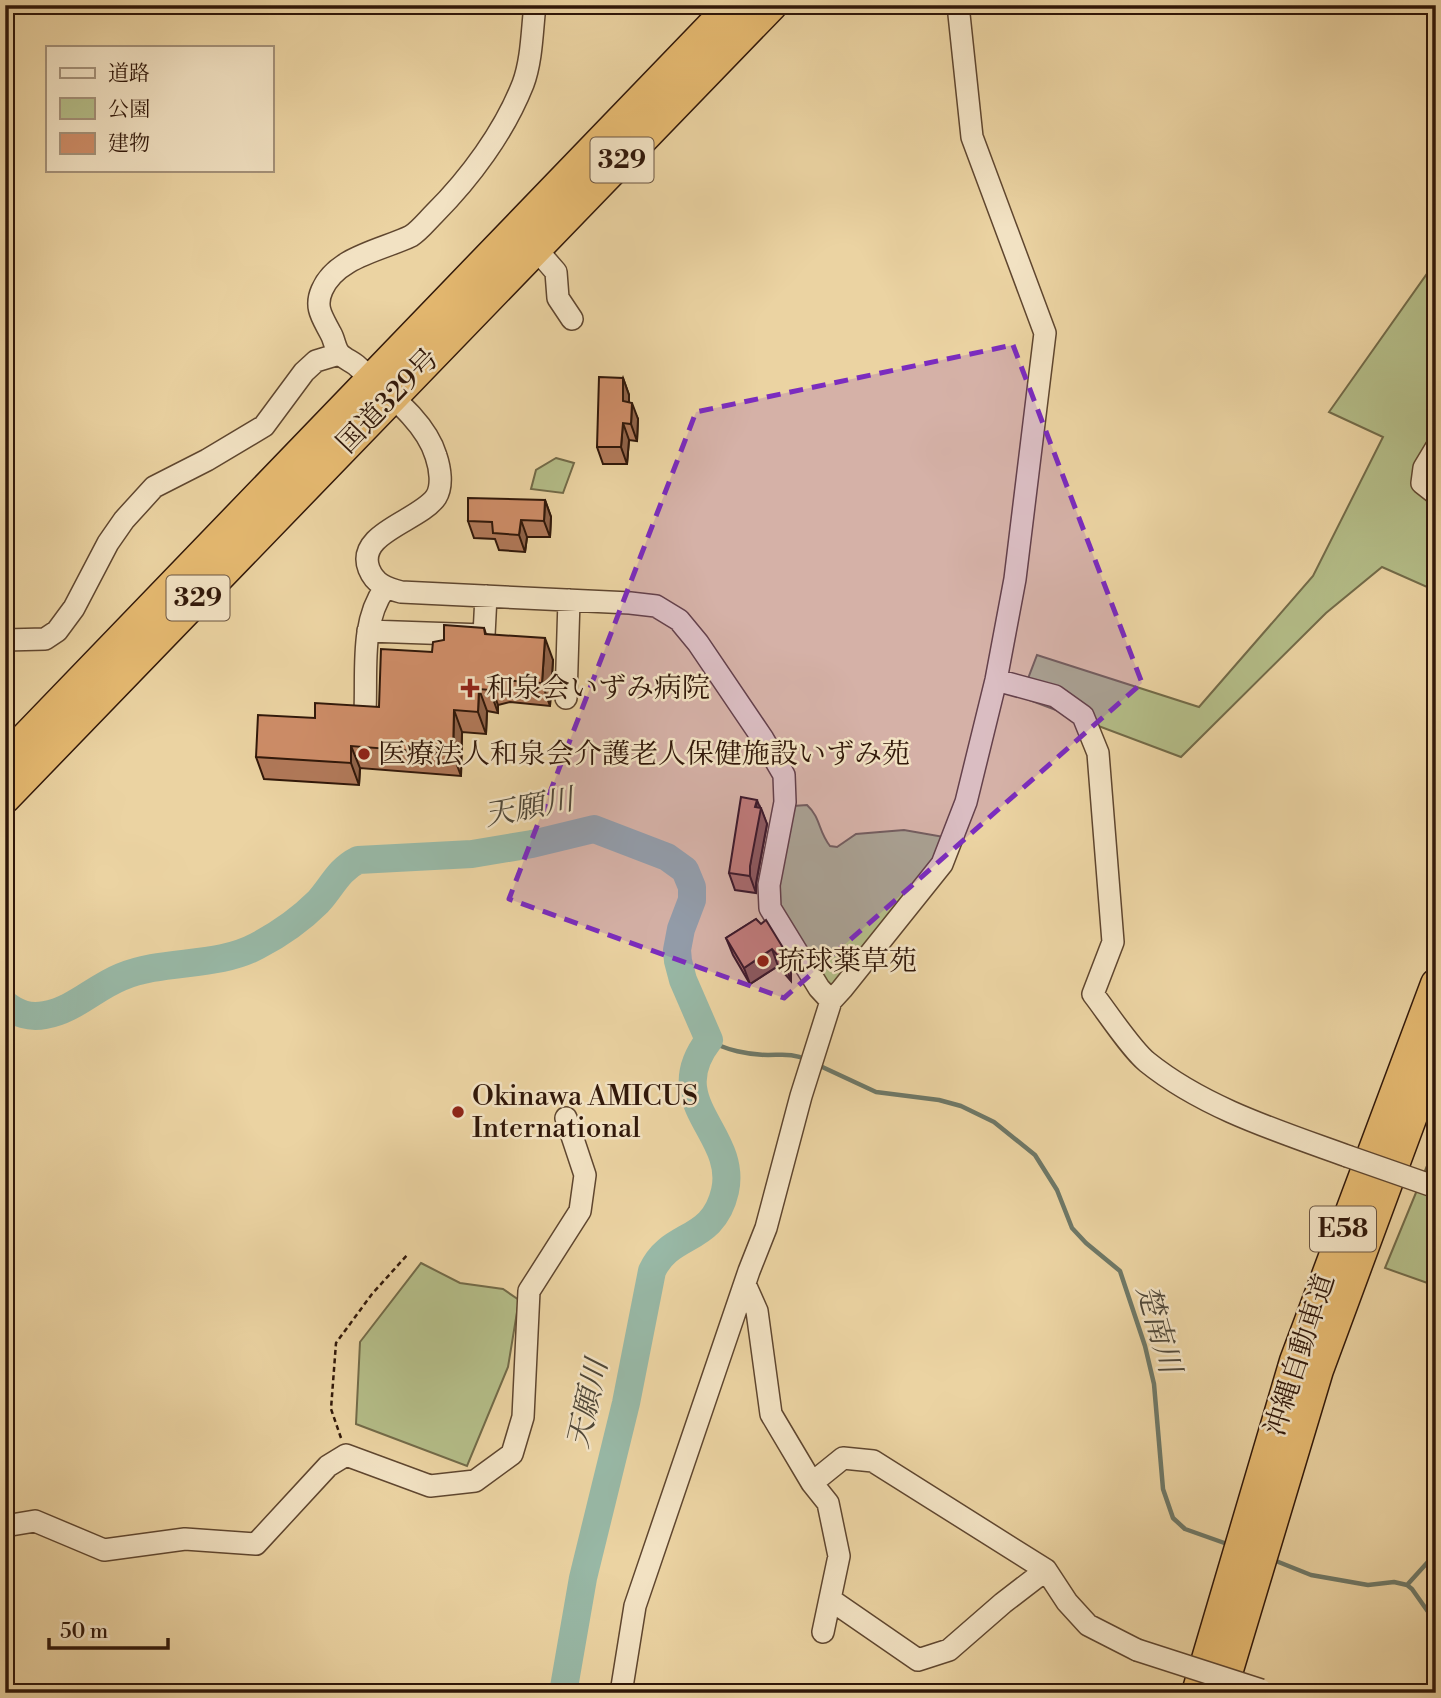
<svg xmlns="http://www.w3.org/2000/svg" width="1441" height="1698" font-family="'Libre Bodoni','Noto Serif JP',serif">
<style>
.green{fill:#b4bd88;stroke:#726a48;stroke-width:2}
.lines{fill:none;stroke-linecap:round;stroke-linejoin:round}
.stream{stroke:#6e7867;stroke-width:4.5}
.river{stroke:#98b8a6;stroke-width:28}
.minor-casing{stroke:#5f462f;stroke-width:24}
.highway-casing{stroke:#301709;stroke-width:33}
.path{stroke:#301709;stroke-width:2.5;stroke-dasharray:5 3.5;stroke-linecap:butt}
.minor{stroke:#f2e2c3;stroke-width:21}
.highway{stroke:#e6ba71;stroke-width:30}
.minor-bridge-casing{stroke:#5f462f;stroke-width:24;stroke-linecap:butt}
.minor-bridge{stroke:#f2e2c3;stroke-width:21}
.wall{fill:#b17959;stroke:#301709;stroke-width:2}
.shaded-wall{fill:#906349;stroke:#301709;stroke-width:2}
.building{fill:#ce8d68;stroke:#301709;stroke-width:2}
.marked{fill:#7b2cbf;fill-opacity:0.2;stroke:#7b2cbf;stroke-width:5;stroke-dasharray:14 9;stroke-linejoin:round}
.poi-dot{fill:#8f2418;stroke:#f2e2c3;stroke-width:2.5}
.labels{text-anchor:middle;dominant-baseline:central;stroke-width:5;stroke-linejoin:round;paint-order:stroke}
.shield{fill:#f2e2c3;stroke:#6a5441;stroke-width:2}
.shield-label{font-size:26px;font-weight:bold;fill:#301709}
.street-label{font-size:28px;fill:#301709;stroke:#f2e2c3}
.poi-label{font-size:28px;fill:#301709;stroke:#f2e2c3;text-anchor:start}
.water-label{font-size:30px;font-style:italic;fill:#4f4738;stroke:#f2e2c3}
</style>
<rect width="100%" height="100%" fill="#ebd3a2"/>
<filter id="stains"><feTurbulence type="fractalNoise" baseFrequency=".00286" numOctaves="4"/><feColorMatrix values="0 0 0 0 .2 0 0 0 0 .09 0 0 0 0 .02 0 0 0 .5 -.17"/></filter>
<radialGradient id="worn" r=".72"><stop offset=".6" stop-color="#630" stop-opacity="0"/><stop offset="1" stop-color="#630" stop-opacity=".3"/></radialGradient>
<path class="green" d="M1436 261V591L1382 567 1326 613 1181 757 1021 697 1037 655 1199 707 1313 576 1383 437 1329 412Z
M556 458 574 463 563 493 531 489 536 470Z
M807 805C821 818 818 831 830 846L837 847 856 834 904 830 944 837 935 861 839 986 829 987 785 919 777 896 793 806Z
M1436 1144V1286L1385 1268Z
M421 1263 460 1283 503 1289 519 1300 508 1367 467 1466 356 1424 360 1342Z"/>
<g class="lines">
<path class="stream" d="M709 1040C724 1050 750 1055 768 1055 783 1055 793 1053 807 1060
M818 1065 876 1092 939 1100 961 1106 994 1122 1035 1155 1057 1190 1072 1228 1086 1243 1120 1271 1145 1346 1154 1384 1163 1489 1173 1518 1185 1529 1230 1545
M1271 1559 1311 1575 1368 1585 1394 1582 1407 1585 1412 1589 1436 1623
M1407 1585 1436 1553"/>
<path class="river" d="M5 1004C18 1014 29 1018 45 1015 74 1010 94 988 121 977 164 959 216 968 257 946 278 935 301 919 318 902 332 887 338 870 358 860L472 854 532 844 594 829 667 857 685 870 692 887V900L681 929 677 950 678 961 683 980 709 1040C660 1103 738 1133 725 1191 713 1244 670 1231 652 1271L626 1403 583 1578 563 1693"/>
<defs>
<path id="minor" d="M535 5C532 30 532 60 523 84 504 132 470 178 434 214 427 221 419 231 411 236 382 250 336 257 322 290 314 308 323 318 331 334 334 339 335 348 339 353 343 358 351 361 356 365 383 390 425 419 436 456 440 468 443 486 436 497 420 521 355 533 369 569 375 584 386 588 401 592L630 603 656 606 679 620 698 643 763 739 784 775 785 802 769 885 770 908 819 988 831 1001
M536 249 556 272 558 298 572 319
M1436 448 1424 468 1422 483 1436 494
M368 631 484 635 486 596
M5 640 45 639 57 631 74 608 108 543 124 520 154 487 207 460 264 426 304 372 316 361 339 354
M996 680 1055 696 1083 716 1098 753 1113 942 1093 994C1107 1012 1131 1049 1147 1062 1204 1108 1278 1131 1347 1156
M566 698 569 600
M365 712C367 671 360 622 385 588
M745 1284 757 1311 771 1414 812 1483 828 1503 839 1556 823 1632
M812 1483 843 1458 873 1461 1046 1570 1067 1602 1088 1625 1137 1650
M5 1526 35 1521 104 1550 185 1539 256 1544 328 1466 346 1455 430 1486 475 1481 512 1454 523 1417 529 1291 580 1211 585 1175 566 1118
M831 1600 918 1660 949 1650 1003 1603 1046 1570
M621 1693 635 1606 749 1271 766 1228 801 1096 831 1001 842 989 942 864 966 802 996 680 1015 579 1045 333 972 137 958 5"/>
<path id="highway" d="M5 759 732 5
M5 798 772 5
M1197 1693 1295 1361 1436 984
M1221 1693 1318 1370 1436 1051"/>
</defs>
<use href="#minor" class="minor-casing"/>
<use href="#highway" class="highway-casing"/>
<path class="path" d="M341 1438 331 1409 336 1343 372 1294 408 1254"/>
<use href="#minor" class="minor"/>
<use href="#highway" class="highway"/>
<defs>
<path id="minor-bridge" d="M1347 1156 1430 1185
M1137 1650 1261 1690"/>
</defs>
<use href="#minor-bridge" class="minor-bridge-casing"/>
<use href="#minor-bridge" class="minor-bridge"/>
</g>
<path class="wall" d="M623 378 629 395V402L638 419 637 441 629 440 627 464H603L597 447Z
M545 500 551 517 550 537H527L525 552 499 550 495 539 474 538 468 521Z
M484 628 486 634 553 660 550 706 510 702 498 705V713L487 711 486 734 462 732 461 776 360 768 359 785 264 779 256 757 315 718 379 707 444 640Z
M760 807 767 824 756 883V893L735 890 729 873Z
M756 919 791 968V981L778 966 750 984 733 955 726 938Z"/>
<path class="shaded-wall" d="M623 378 629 395V418L623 401Z
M632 403 638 419 637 441 631 424Z
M623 423 629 440 627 464 621 447Z
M545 500 551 517 550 537 544 521Z
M521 520 527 537 525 552 519 535Z
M545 638 553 660 550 706 542 683Z
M490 683 498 705V713L490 690Z
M479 689 487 711 486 734 478 712Z
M454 710 462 732 461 776 453 754Z
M351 746 360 768 359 785 351 763Z
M757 800 761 810V808L767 824 756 883V893L750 876V866Z
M772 949 778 966 750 984 744 968Z
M785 951 791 968V981L785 964Z"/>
<path class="building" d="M599 377 623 378V401L632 403 631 424 623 423 621 447H597Z
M468 498 545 500 544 521 521 520 519 535 493 533 492 522 468 521Z
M444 625 484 628 485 634 545 638 542 683 502 680 490 683V690L479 689 478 712 454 710 453 754 351 746V763L256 757 258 715 315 718V703L379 707 381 649 432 652 433 642 444 640Z
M741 797 757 800 755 807 761 808 750 866V876L729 873Z
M756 919 761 924 766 920 785 951V964L772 949 744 968 726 938Z"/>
<path class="marked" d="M1013 345 1142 683 784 998 509 899 696 412Z"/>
<g class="poi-dot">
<path d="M466.5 677.5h7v7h7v7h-7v7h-7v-7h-7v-7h7z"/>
<circle cx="364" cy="754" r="7"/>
<circle cx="763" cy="961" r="7"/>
<circle cx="458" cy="1112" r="7"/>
</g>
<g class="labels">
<g class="shield">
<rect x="590.5" y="137.5" width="63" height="45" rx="5"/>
<rect x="166.5" y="575.5" width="63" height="45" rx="5"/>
<rect x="1310" y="1206.5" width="66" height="45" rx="5"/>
</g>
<g class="shield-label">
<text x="622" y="160">329</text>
<text x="198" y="598">329</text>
<text x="1343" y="1229">E58</text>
</g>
<g class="street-label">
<text transform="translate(388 401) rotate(-46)">国道329号</text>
<text transform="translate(1300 1355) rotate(-72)">沖縄自動車道</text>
</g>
<g class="poi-label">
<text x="486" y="688">和泉会いずみ病院</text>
<text x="378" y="754">医療法人和泉会介護老人保健施設いずみ苑</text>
<text x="777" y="961">琉球薬草苑</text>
<text x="472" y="1096">Okinawa AMICUS<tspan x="472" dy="32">International</tspan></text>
</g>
<g class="water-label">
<text transform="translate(529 808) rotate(-11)">天願川</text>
<text transform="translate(1158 1329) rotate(74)">楚南川</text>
<text transform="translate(588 1404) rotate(-77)">天願川</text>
</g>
</g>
<rect width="1441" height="1698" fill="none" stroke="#ebd3a2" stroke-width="28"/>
<rect x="7" y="7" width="1427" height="1684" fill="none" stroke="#301709" stroke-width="3.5"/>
<rect x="14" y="14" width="1413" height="1670" fill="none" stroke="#301709" stroke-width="2"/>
<rect x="46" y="46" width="228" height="126" fill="#f2e2c3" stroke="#a49179" stroke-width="2"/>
<rect x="60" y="68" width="35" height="10" fill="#f2e2c3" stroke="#a49179" stroke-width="2"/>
<text x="108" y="80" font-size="21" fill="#301709">道路</text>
<rect x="60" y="98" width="35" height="21" fill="#b4bd88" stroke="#a49179" stroke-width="2"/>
<text x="108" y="116" font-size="21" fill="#301709">公園</text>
<rect x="60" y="133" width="35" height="21" fill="#ce8d68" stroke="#a49179" stroke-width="2"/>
<text x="108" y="150" font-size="21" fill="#301709">建物</text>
<path d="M49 1638v10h119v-10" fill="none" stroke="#301709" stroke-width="3.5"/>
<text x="60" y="1638" font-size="21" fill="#301709" stroke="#f2e2c3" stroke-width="5" paint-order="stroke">50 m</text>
<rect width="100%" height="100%" filter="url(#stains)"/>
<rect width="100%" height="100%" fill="url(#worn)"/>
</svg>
